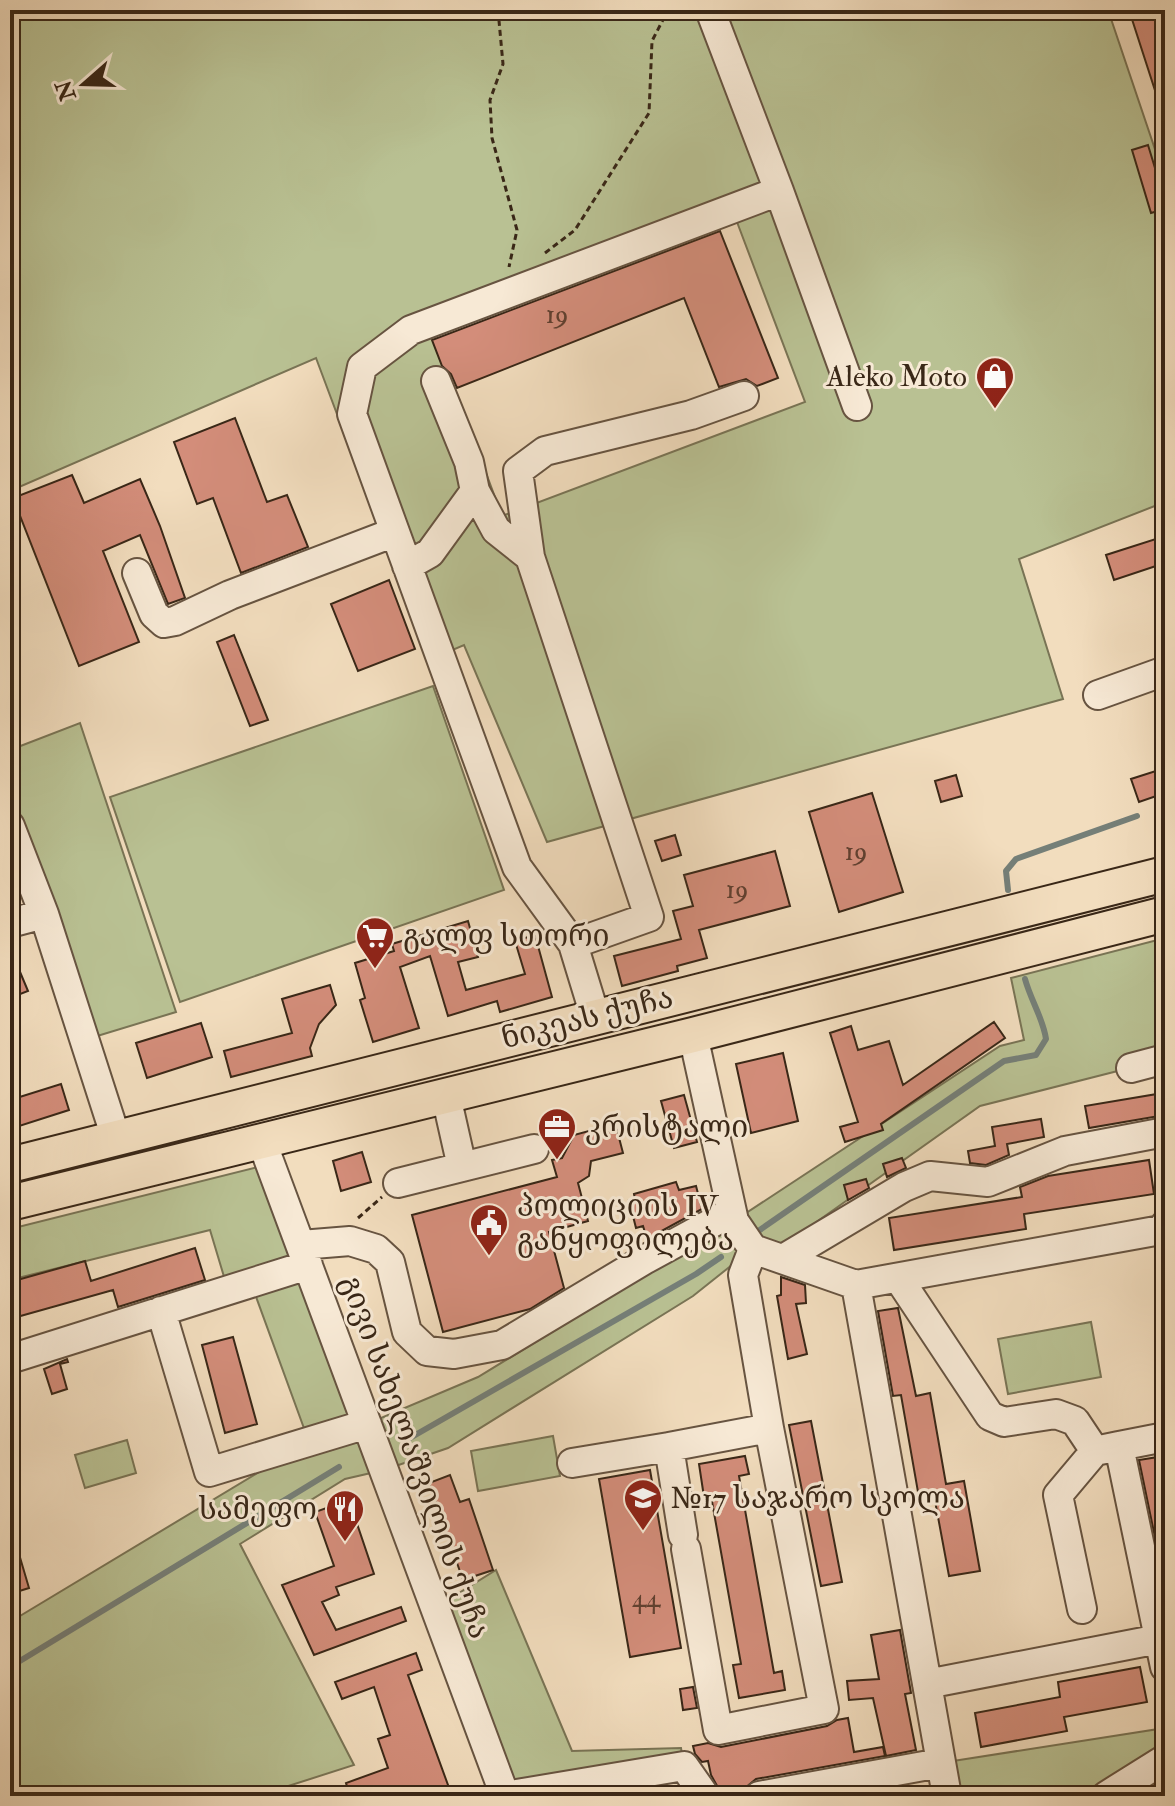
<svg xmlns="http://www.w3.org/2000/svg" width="1175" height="1806" font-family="'IM FELL Double Pica','Noto Serif Georgian',serif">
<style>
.green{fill:#b9c193;stroke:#797455;stroke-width:2;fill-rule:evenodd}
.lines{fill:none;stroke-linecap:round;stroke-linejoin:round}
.stream{stroke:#757f78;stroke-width:6}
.building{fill:#d38d7a;stroke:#392717;stroke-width:2}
.minor-casing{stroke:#675441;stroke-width:32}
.major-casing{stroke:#392717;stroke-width:38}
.path{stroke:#392717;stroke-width:3;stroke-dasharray:6 4;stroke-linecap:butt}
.minor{stroke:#f7e9d5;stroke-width:28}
.major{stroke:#f2ddbe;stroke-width:34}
.labels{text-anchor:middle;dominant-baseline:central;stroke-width:6;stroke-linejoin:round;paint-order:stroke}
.number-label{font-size:26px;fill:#604030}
.poi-label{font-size:30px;fill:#392717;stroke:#f7e9d5;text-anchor:start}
.street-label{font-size:30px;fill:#392717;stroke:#f7e9d5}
</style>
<rect width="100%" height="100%" fill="#f2ddbe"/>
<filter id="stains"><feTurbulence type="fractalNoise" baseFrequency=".0025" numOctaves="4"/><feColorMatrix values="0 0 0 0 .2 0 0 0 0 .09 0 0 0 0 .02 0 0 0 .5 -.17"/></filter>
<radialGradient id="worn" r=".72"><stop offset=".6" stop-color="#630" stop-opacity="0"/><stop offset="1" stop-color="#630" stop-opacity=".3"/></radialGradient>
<path class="green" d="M10 10H1108L1165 179V502L1019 559 1063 699 547 842 464 645 429 660 316 358 10 491ZM737 222 805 402 502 516 435 336Z
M433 686 504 890 180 1002 110 797Z
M80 723 176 1012 94 1037 10 786V750Z
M1165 938V979L1155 982 1165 1029V1059L980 1106 770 1255 752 1249 693 1296 448 1448 384 1470 345 1479 240 1544 354 1765 257 1796H10V1622L309 1442 251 1283 228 1290 210 1230 10 1280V1229L270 1164 367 1424 478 1377 734 1221 1000 1046 1024 1040 1011 978Z
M1091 1322 1101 1377 1008 1394 998 1339Z
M553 1436 560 1476 478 1491 471 1451Z
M127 1440 136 1473 85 1488 75 1455Z
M496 1570 572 1751 681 1748 684 1766 505 1796 435 1608Z
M1165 1728V1759L1151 1768 1159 1796H947L940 1763Z"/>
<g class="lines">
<path class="stream" d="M1008 890 1006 871 1016 859 1137 816
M754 1234 1004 1061 1036 1055 1046 1039C1043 1018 1031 1001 1025 979
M410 1438 696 1274 721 1257
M10 1667 339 1467"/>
</g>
<path class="building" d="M1129 10H1165V111L1162 112Z
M1148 145 1165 201V209L1151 213 1132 150Z
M720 231 778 378 757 386 746 379 719 387 684 298 457 388 451 374 442 366 432 340Z
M235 418 267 502 287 495 308 547 241 573 213 498 197 504 174 442Z
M72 475 84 503 140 479 160 526 185 598 168 604 140 535 103 551 139 642 79 666 13 498Z
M1165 536V563L1114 580 1106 555Z
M389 580 415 649 358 671 331 604Z
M234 635 268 720 250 726 217 642Z
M1165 768V793L1139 802 1131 779Z
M956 775 962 796 941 802 935 781Z
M872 793 903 892 839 912 809 812Z
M675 835 681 855 662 861 655 841Z
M775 851 790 906 699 930 707 958 677 966 678 971 622 986 614 956 681 939 673 911 693 906 684 875Z
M468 921 478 957 458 962 466 990 525 974 515 941 535 935 552 997 500 1012 497 1001 448 1016 430 956 400 967 419 1028 373 1042 360 1000 365 998 355 963 394 951 392 944Z
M10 948 28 991 10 998Z
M330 985 336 1005 319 1024 310 1048 312 1056 231 1077 224 1051 292 1033 282 999Z
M994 1022 1005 1038 881 1124 883 1130 845 1142 840 1127 858 1122 830 1033 851 1026 858 1050 889 1041 903 1085Z
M201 1023 212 1057 147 1078 136 1043Z
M783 1053 798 1121 751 1133 736 1064Z
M61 1084 69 1110 10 1129V1100Z
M1163 1093 1165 1115 1089 1128 1085 1106Z
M684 1095 697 1142 674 1148 661 1101Z
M1041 1119 1044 1137 1007 1144 1009 1155 986 1165 970 1163 968 1151 995 1146 992 1127Z
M600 1128 602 1134 617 1130 623 1153 591 1161 589 1176 578 1183 588 1221 549 1232 564 1288 530 1309 443 1332 412 1215 557 1177 552 1160 562 1158 574 1135Z
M362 1152 371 1182 341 1191 333 1161Z
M902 1158 906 1168 887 1177 883 1164Z
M1149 1160 1154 1194 1024 1214 1026 1229 894 1250 889 1218 1022 1197 1020 1187 1048 1176Z
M866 1179 869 1188 848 1200 844 1185Z
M676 1182 679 1190 696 1186 702 1209 647 1239 643 1226 636 1228 629 1200 635 1199 634 1194Z
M195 1248 205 1280 118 1307 113 1290 17 1317 10 1292V1282L85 1261 91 1281Z
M781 1277 805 1285 806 1303 796 1304 807 1354 788 1359 777 1296 781 1295Z
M898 1308 916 1396 930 1393 946 1484 964 1481 980 1571 949 1576 933 1490 918 1492 901 1395 893 1396 878 1311Z
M233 1337 257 1424 225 1433 202 1345Z
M67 1359 68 1362 60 1364 67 1389 52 1394 44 1369Z
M811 1421 842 1582 821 1586 789 1425Z
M745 1456 749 1474 739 1476 774 1673 782 1671 785 1690 739 1698 733 1665 741 1664 711 1496 704 1497 699 1464Z
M1158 1457 1165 1493V1545L1157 1547 1139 1460Z
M650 1470 681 1648 630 1657 599 1479Z
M450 1475 460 1502 469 1499 493 1570 463 1580 429 1483Z
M349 1500 374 1574 336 1587 339 1595 322 1602 336 1630 401 1607 406 1621 314 1655 282 1585 334 1566 315 1512Z
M14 1537 29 1588 10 1594V1538Z
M900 1630 911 1693 905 1694 916 1750 886 1756 873 1698 849 1700 847 1681 879 1679 871 1635Z
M416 1653 422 1670 408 1675 452 1796H350L346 1783 388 1768 378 1739 390 1735 374 1687 342 1699 335 1682Z
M1140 1667 1147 1702 1064 1717 1067 1731 981 1747 975 1713 1060 1697 1058 1682Z
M693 1687 697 1708 683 1710 680 1689Z
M848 1718 854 1752 883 1747 885 1756 756 1779 744 1789 721 1793 711 1775 708 1761 702 1762 695 1754 693 1746 708 1743 721 1747 827 1726 837 1720Z"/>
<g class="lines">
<defs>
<path id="minor" d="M779 191 857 406
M436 381 469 462 475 491 496 530 530 557 649 917 573 944
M530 557 518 471 545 451 691 415 744 396
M407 566 430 553 475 491
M137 573 154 614 164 623 175 621 230 595 395 532
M1098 695 1165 671
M10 826 44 914 116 1138
M10 923 44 914
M595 1016 573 944 517 867 352 414 362 367 411 330 779 191 710 10
M693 1035 734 1221 753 1249 856 1285 947 1796
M1131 1068 1165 1059
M446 1096 462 1167
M262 1142 505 1796
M398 1183 534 1149
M301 1245 350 1241 376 1249 390 1262 407 1332 427 1351 454 1354 502 1345 644 1260 732 1212
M753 1249 743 1275 769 1428
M783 1259 904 1187 930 1176 988 1182 1065 1151 1165 1132
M899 1279 990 1416 1004 1422 1056 1414 1075 1421 1095 1451 1119 1446
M856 1285 1161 1230 1165 1225
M161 1311 209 1472 367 1424
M10 1359 308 1265
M1165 1437 1119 1446 1165 1667
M572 1463 669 1447
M683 1535 669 1447 769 1428 824 1709 718 1730 686 1549
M1082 1609 1058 1495 1095 1451
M927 1684 1159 1639
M505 1796 684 1766 705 1796
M759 1796 940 1763
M1106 1796 1165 1759"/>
<path id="major" d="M10 1165 1165 874
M10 1203 693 1035 1165 914"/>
</defs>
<use href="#minor" class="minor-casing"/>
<use href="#major" class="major-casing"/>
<path class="path" d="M498 10 503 64 490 100 492 138 517 230 509 267
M545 253 575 230 649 113 652 41 668 10
M358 1218 382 1197"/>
<use href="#minor" class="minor"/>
<use href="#major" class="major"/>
</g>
<defs>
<symbol id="shop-pin" viewBox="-11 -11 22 30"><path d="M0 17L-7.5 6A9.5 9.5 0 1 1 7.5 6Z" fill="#8f2418" stroke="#f7e9d5"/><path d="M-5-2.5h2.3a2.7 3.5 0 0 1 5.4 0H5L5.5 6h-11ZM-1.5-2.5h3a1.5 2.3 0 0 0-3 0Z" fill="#fff"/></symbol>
<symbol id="supermarket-pin" viewBox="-11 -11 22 30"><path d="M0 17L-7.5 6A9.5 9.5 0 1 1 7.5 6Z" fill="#8f2418" stroke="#f7e9d5"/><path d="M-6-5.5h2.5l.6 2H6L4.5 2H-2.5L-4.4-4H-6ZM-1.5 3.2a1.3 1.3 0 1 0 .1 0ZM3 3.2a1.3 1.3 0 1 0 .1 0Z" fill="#fff"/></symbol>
<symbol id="office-pin" viewBox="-11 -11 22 30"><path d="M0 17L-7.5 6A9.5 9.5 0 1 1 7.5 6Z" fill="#8f2418" stroke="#f7e9d5"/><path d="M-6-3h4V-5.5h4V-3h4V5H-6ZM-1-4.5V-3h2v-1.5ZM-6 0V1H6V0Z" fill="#fff"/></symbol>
<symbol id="civic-pin" viewBox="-11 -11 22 30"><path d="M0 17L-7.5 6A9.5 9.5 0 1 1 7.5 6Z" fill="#8f2418" stroke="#f7e9d5"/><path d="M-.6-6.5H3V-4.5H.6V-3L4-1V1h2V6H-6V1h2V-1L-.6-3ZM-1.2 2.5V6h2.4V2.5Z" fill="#fff"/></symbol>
<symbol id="school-pin" viewBox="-11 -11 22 30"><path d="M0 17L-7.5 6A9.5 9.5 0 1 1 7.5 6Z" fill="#8f2418" stroke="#f7e9d5"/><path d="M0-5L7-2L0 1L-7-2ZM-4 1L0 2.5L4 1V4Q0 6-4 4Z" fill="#fff"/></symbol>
<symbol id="restaurant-pin" viewBox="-11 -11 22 30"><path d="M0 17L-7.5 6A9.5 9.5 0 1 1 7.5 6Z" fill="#8f2418" stroke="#f7e9d5"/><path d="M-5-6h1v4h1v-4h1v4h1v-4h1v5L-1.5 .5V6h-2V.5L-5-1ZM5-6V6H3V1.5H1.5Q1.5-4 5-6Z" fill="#fff"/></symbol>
</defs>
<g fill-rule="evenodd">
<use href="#shop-pin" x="973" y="354" width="44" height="60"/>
<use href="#supermarket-pin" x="353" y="914" width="44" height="60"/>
<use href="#office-pin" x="535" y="1105" width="44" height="60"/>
<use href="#civic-pin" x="467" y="1201" width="44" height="60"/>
<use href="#school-pin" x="621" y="1476" width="44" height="60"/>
<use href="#restaurant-pin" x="323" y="1487" width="44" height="60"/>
</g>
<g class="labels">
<g class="number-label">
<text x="557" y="315">19</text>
<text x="856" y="852">19</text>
<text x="737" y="890">19</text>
<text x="646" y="1599">44</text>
</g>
<g class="poi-label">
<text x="967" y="376" text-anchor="end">Aleko Moto</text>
<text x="403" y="936">გალფ სთორი</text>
<text x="585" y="1127">კრისტალი</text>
<text x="517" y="1206">პოლიციის IV<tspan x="517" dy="34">განყოფილება</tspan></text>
<text x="671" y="1498">№17 საჯარო სკოლა</text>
<text x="317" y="1509" text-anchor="end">სამეფო</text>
</g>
<g class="street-label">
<text transform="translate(587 1018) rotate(-14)">ნიკეას ქუჩა</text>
<text transform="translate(415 1457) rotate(70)">გივი სახელაშვილის ქუჩა</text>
</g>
</g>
<rect width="1175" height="1806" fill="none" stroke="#f2ddbe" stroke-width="40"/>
<rect x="12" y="12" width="1151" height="1782" fill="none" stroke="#392717" stroke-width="4"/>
<rect x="20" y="20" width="1135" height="1766" fill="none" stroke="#392717" stroke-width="2"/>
<g transform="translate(84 84) rotate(250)" stroke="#f7e9d5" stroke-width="6" paint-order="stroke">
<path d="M0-6L14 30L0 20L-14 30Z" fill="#392717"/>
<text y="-12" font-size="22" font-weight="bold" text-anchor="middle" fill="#392717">N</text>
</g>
<rect width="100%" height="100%" filter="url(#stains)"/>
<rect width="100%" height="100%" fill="url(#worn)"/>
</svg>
